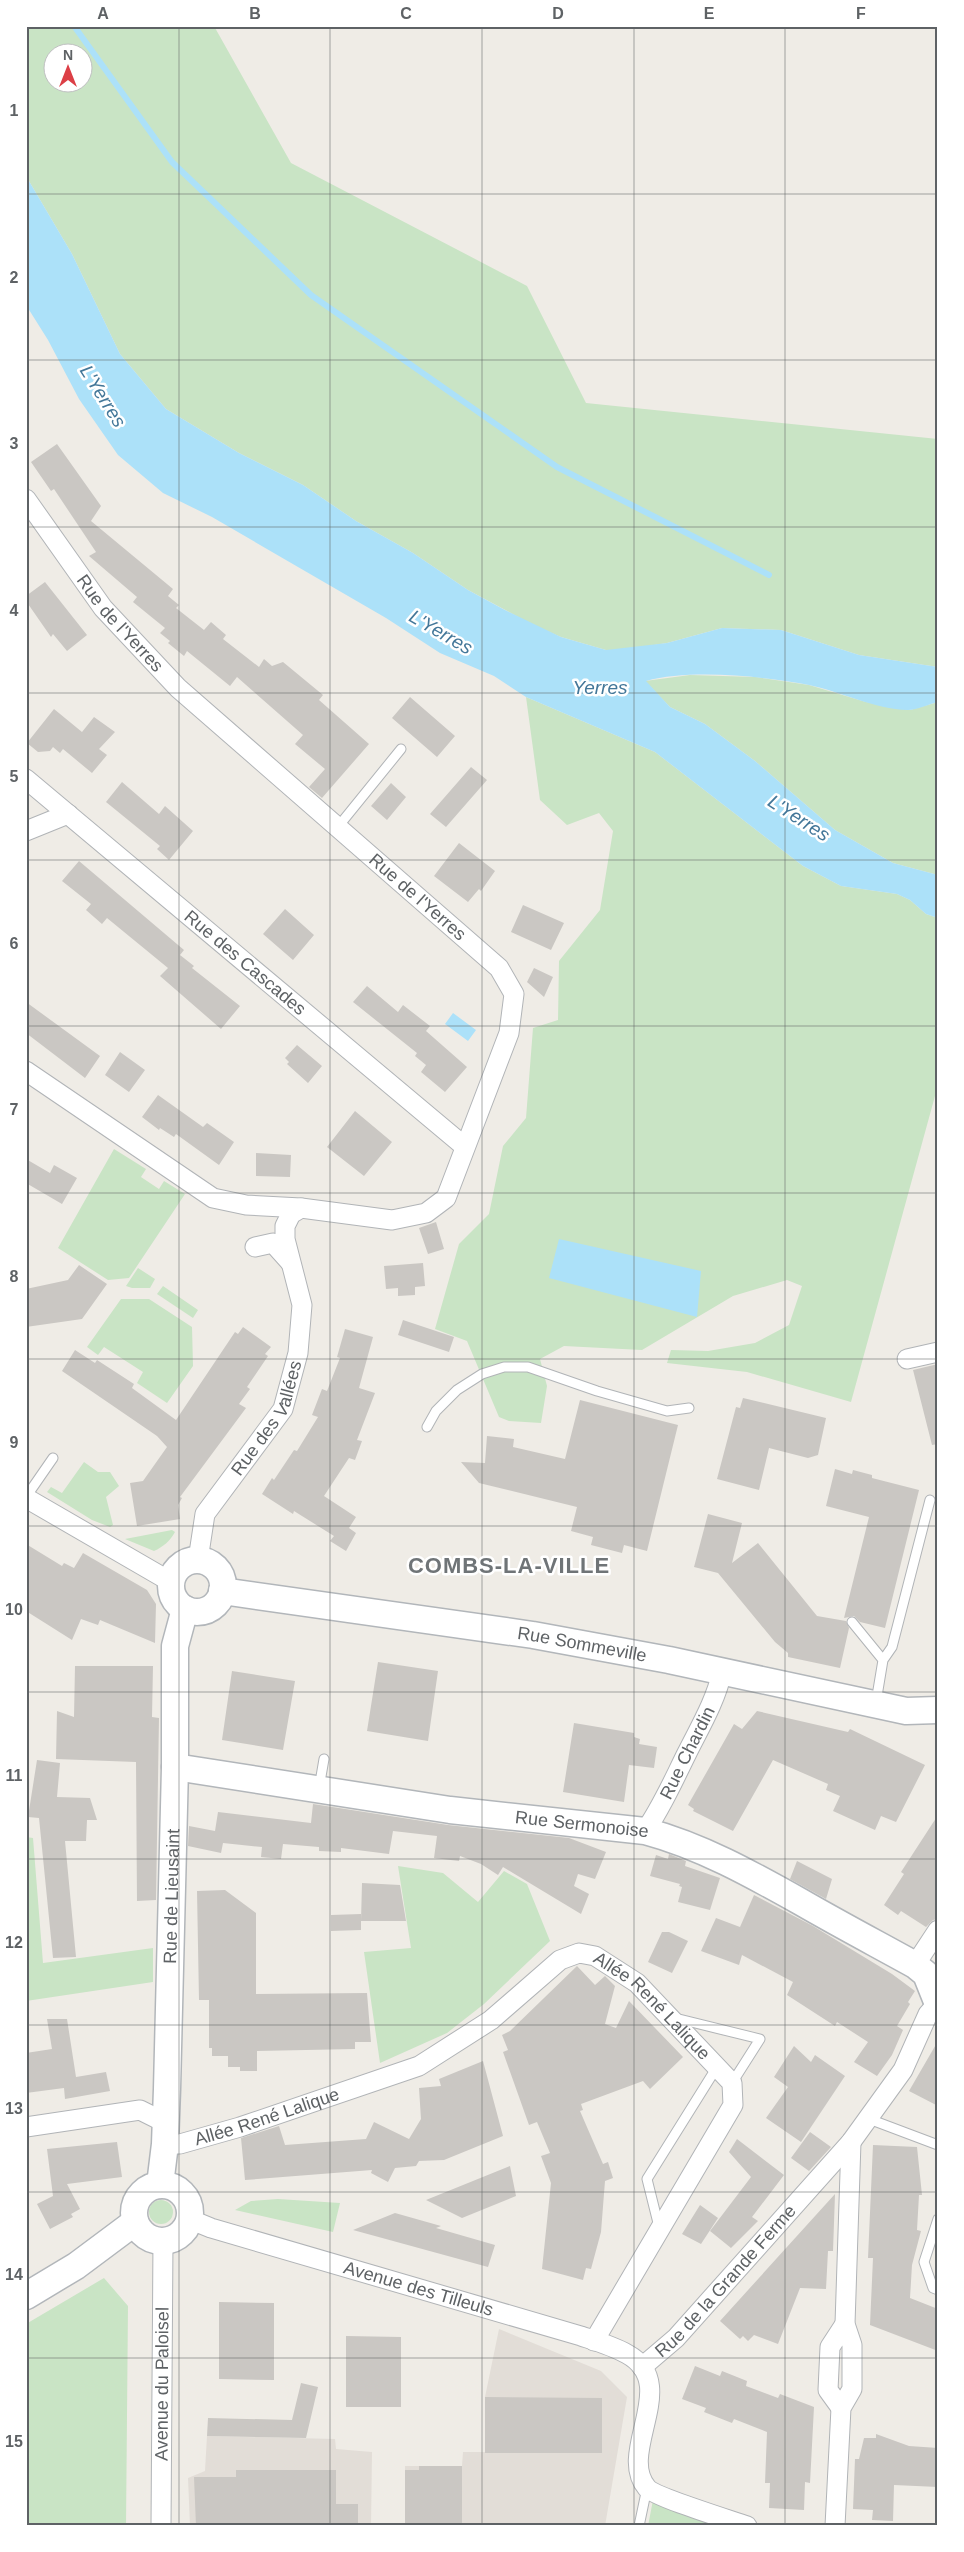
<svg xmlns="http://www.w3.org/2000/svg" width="964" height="2552" font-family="Arial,sans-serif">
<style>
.education{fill:#e2ddd7}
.green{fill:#c9e4c5;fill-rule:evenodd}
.water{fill:#ace1f9}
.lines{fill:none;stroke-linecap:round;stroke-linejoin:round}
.stream{stroke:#ace1f9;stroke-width:6}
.building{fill:#cac7c3}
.lane-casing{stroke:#b1b4b7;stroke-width:11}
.street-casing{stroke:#b1b4b7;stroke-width:21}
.secondary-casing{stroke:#b2b6ba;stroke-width:29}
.lane{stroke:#fff;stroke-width:9}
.street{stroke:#fff;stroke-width:19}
.secondary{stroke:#fff;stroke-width:26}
.grid{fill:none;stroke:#5e6265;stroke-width:1;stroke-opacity:0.55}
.labels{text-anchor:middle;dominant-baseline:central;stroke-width:5;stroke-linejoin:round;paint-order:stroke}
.street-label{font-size:18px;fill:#5e6265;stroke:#fff}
.water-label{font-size:19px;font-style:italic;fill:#437799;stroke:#fff}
.district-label{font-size:22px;font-weight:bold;letter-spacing:1px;fill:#6f7477;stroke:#fff}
.neatline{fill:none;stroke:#5e6265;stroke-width:2}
.grid-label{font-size:16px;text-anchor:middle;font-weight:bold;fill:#5e6265}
</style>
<rect width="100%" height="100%" fill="#efece6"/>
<path class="education" d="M499 2329 601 2371 627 2397 605 2526H405V2466H462L463 2452H485V2397Z
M207 2436 335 2439 336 2449 372 2452 371 2526H190L188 2478 205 2471Z"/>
<path class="green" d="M26 26H214L291 163 527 286 586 403 938 439V667L859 655 781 630 722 628 667 643 623 650H606L561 637 535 626 468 590 413 553 356 521 303 485 239 453 166 409 120 354 72 254 26 176ZM52 52H82V82H52Z
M690 675 756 677 809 685 866 702 910 710 938 702V875L893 863 835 830 755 761 705 724 670 707 645 681Z
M526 697 655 752 803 866 841 886 897 894 910 900 926 914 938 918V1085L851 1402 747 1372 667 1363 671 1350 708 1351 755 1343 789 1325 802 1286 787 1280 733 1296 642 1350 564 1346 540 1359 547 1386 541 1423 509 1421 499 1417 467 1341 435 1329 459 1244 489 1214 503 1146 526 1118 533 1028 558 1020 559 961 600 910 613 831 599 813 567 825 540 800Z
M114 1149 146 1169 141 1177 159 1189 164 1181 185 1194 129 1278 108 1280 58 1248Z
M138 1268 155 1279 150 1288H132L126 1286Z
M163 1286 198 1310 193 1318 157 1294Z
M121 1299H149L192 1327 193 1366 167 1403 137 1383 143 1372 104 1347 98 1355 87 1347Z
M84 1462 98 1472H110L119 1486 106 1497 113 1525 110 1527 92 1520 47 1492 51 1487 62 1493Z
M172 1530 175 1532C170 1541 163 1547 154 1551L125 1539Z
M26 1837 33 1838 43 1963 153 1948V1982L26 2001Z
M398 1866 443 1873 478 1902 504 1871 527 1884 550 1941 484 2004 447 2033 380 2063 364 1952 411 1948Z
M278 2199 340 2203 333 2232 235 2210 251 2201Z
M149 2212a12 12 0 1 1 24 0a12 12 0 1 1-24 0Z
M104 2278 128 2306 126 2526H26V2324Z
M653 2500 723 2526H648Z"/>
<path class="water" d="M26 176 72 254 120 354 166 409 239 453 303 485 356 521 413 553 468 590 503 609 561 637 606 650 667 643 722 628 781 630 859 655 938 667V702C929 704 917 710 908 710 874 709 842 692 809 685 763 676 690 669 646 681L670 707 705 724 755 761 835 830 893 863 938 875V918L926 914 910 900 897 894 841 886 803 866 655 752 526 697 494 676 440 653 386 618 212 517 163 493 118 455 79 399 48 340 26 305Z
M453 1013 476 1030 468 1041 445 1024Z
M559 1239 701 1271 697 1317 549 1278Z"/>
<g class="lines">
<path class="stream" d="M74 26 172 162 311 295 557 467 769 575"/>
</g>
<path class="building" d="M57 444 101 506 91 521 173 589 168 596 179 605 176 608 204 630 211 622 226 635 223 639 259 667 264 659 272 666 283 662 323 695 319 700 369 744 322 798 309 787 325 769 295 744 303 735 237 677 230 686 187 651 184 656 168 643 170 641 160 633 165 628 133 602 137 597 89 556 96 552 54 489 51 491 31 462Z
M45 582 87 635 67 651 53 634 51 637 26 601V596Z
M410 697 455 736 437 757 392 718Z
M54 709 82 732 94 717 115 732 99 749 107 755 92 773 63 749 60 753 53 747 50 751 38 752 27 743Z
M471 767 487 780 446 827 430 814Z
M122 782 159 814 165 806 193 831 169 860 157 849 160 846 106 802Z
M391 783 406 797 387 820 371 806Z
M459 843 495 871 481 891 479 889 468 902 434 876Z
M79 861 184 950 180 955 194 966 192 968 240 1006 221 1029 160 976 168 968 107 918 102 924 86 910 91 904 62 881Z
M523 905 564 923 551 950 511 932Z
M285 909 314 935 293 960 263 934Z
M534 968 553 977 544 997 527 982Z
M367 986 398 1012 403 1005 430 1026 426 1031 467 1067 445 1092 421 1072 426 1065 415 1056 417 1053 353 1002Z
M26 1002 100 1056 85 1078 26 1033Z
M297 1045 322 1066 308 1083 287 1064 289 1062 285 1058Z
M120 1052 145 1070 129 1092 105 1075Z
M158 1095 203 1127 207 1123 234 1142 219 1165 176 1134 174 1137 160 1128 159 1130 142 1117Z
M355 1111 392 1142 364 1176 327 1147Z
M256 1153 291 1155 290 1177 256 1176Z
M26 1159 50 1173 54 1165 77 1178 62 1204 26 1183Z
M436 1222 444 1249 428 1254 419 1228Z
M423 1263 425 1286 415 1287V1295L398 1296V1288L386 1289 384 1266Z
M79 1265 107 1284 82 1319 26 1327V1289L68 1280Z
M403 1320 454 1337 449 1352 398 1335Z
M243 1327 271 1347 265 1354 268 1356 247 1387 250 1389 239 1404 246 1408 180 1497 182 1498 178 1505 180 1519 137 1526 130 1483 143 1481 167 1447 157 1436 62 1371 75 1350 95 1363 97 1360 134 1384 132 1388 176 1420 235 1332 238 1334Z
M345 1329 373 1337 359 1388 375 1393 357 1440 362 1441 355 1460 349 1458 324 1496 356 1517 349 1528 356 1533 346 1551 330 1541 334 1536 294 1511 293 1514 262 1494 272 1478 274 1480 294 1450 297 1451 318 1417 312 1415 322 1389 327 1391 340 1358 337 1357Z
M938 1364V1444L932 1445 913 1370Z
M743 1398 826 1418 818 1455 808 1458 769 1448 759 1490 717 1479 736 1407 740 1408Z
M580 1400 678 1425 647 1551 624 1545 622 1553 591 1545 593 1537 571 1531 577 1507 479 1483 461 1462 485 1463 487 1436 514 1439 513 1447 565 1459Z
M835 1469 852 1474 853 1470 872 1475V1478L919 1490 885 1628 860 1622 854 1616 844 1618 869 1517 826 1506Z
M708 1514 742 1523 732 1563 758 1543 817 1616 846 1621 849 1628 840 1668 788 1657V1653L775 1642 718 1573 694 1567Z
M26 1544 62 1566 64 1563 74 1568 83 1553 147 1590 156 1604 155 1643 100 1620 98 1625 81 1619 72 1640 26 1611Z
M378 1662 438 1671 428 1741 367 1731Z
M75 1666H153L152 1717 159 1718 156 1900 137 1901 136 1762 56 1759 57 1711 74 1717Z
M232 1671 295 1681 283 1750 222 1740Z
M757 1711 848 1732 850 1729 925 1765 896 1822 881 1816 875 1830 833 1811 840 1796 826 1790 828 1784 773 1760 733 1831 693 1811 694 1809 688 1805 734 1724 742 1729Z
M574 1723 634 1733V1737L640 1739 639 1744 657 1747 654 1768 629 1765 624 1802 563 1792Z
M37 1760 60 1763 57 1797 90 1798 97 1820H87L86 1841H65L76 1957 53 1958 39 1818 28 1817Z
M313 1804 448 1825 569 1838 606 1852 595 1879 578 1874 574 1886 589 1894 581 1914 503 1867 498 1875 481 1864 460 1856 459 1861 434 1858 437 1836 393 1831 389 1854 341 1848V1852L319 1851V1847L283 1844 281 1859 261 1857 262 1847 223 1843 221 1853 188 1846 189 1826 215 1831 218 1812 311 1823Z
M938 1815V1919L933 1920 926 1927 901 1911 898 1915 884 1905 904 1874 901 1872Z
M669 1854 686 1861 685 1866 720 1878 710 1910 678 1902 682 1887 679 1886 680 1884 650 1876 656 1855 668 1859Z
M797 1861 832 1879 826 1899 790 1879Z
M362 1883 400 1885 406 1921H361Z
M225 1890 256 1913V1994L367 1993 371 2042H355V2049L257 2051V2071H240V2067H228V2056H212V2048H209V2000H199L197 1891Z
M754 1895 813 1926 892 1974 915 1991 908 2002 910 2004 897 2026 903 2030 892 2055 877 2076 854 2062 868 2042 837 2022 835 2026 787 1995 793 1982 742 1955 739 1965 701 1951 716 1918 740 1927Z
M361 1914V1930L331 1931V1915Z
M662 1932H669L688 1941 672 1973 648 1962Z
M577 1966 595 1985 605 1976 615 1986 605 2024 616 2028 629 2001 683 2057 650 2089 643 2081 581 2104 583 2110 580 2111 603 2164 608 2162 613 2178 605 2181 601 2232 591 2269 586 2268 583 2280 542 2269 551 2183 541 2156 550 2153 537 2122 529 2125 503 2052 508 2050 502 2035 510 2031Z
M47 2019H67L76 2077 106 2072 110 2091 65 2099 64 2088 26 2093V2053L52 2049Z
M938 2041V2106L909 2091Z
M794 2046 811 2062 815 2055 845 2076 801 2142 766 2118 788 2087 774 2077Z
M483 2061 503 2136 444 2160 419 2161 416 2166 395 2168 388 2182 371 2173 372 2170 245 2180 241 2138 279 2126 285 2145 366 2139 374 2122 409 2139 421 2119 419 2088 441 2086 439 2079Z
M810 2132 831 2147 809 2171 791 2158Z
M737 2139 784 2175 752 2217 758 2221 731 2248 710 2231 751 2177 729 2152Z
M117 2142 122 2177 67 2184 80 2209 71 2214 73 2217 50 2229 37 2204 53 2196 47 2149Z
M873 2145 917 2147 922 2195H919L917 2230 921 2231 912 2265 910 2298 938 2309V2351L870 2325 873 2258H868Z
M510 2166 516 2196 462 2218 426 2200Z
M835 2194 833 2251H828L826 2289 800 2288 778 2344 754 2335 748 2341 743 2336 740 2339 720 2321Z
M700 2205 718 2218 701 2244 682 2234Z
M395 2213 441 2226 436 2228 495 2245 488 2267 353 2230Z
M219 2302 274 2303V2380L219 2379Z
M346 2336 401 2337V2407H346Z
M695 2366 720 2376 722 2371 747 2381 746 2386 778 2398 780 2394 814 2407 810 2483 805 2482 804 2510 769 2508 770 2483H765L767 2432 734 2419 732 2423 704 2412 706 2408 682 2399Z
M301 2383 318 2387 306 2438 207 2436 208 2418 292 2420Z
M485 2397 602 2398V2453H485Z
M876 2434 909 2446 938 2448V2487L894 2485 893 2521 872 2520 873 2510 853 2509 855 2459H859L864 2438H876Z
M419 2466H462V2526H405V2470H419Z
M236 2470H336V2504H358V2526H196L194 2477H236Z"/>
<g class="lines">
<defs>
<path id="lane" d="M337 828 401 749
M427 1427 436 1411 457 1390 482 1374 504 1367H528L597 1391 667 1411 689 1408
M26 1497 53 1458
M852 1622 883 1660
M876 1702 883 1660 892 1647 930 1500
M319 1788 324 1759
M675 2018 760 2039 732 2083
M869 2119 938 2145
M938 2219 924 2262 933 2288 938 2290
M659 2227 647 2179 717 2067
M639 2526 647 2488"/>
<g id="street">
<path id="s1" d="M26 499 103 608 178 688 499 968 514 994 509 1033 446 1198 426 1213 392 1220 301 1208 246 1205 213 1198 26 1071"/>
<path id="s2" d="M26 779 464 1146"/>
<path d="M26 831 68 814"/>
<path d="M255 1247 273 1243 290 1262"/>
<path d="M907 1359 938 1352"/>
<path d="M26 1498 171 1582"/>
<path id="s3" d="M198 1560 205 1514 283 1409 298 1353 302 1305 285 1239V1226L291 1214 301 1208"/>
<path id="s4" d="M645 1831C662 1807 674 1779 687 1753 700 1727 716 1700 722 1672"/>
<path d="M915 1965 938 1930"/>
<path d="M26 2127 140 2110 166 2123"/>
<path id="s5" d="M165 2144H180L240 2127 419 2066 491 2020 560 1960 579 1953 595 1956 637 1983 732 2083 733 2105 594 2341"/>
<path id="s6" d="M189 2219 211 2228 581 2336C596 2341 613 2346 627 2354 682 2384 616 2452 647 2488 655 2497 730 2520 747 2526"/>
<path id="s7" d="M642 2367 676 2338 851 2142 903 2070 928 2014 937 2004"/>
<path d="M841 2408 828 2390 830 2347 845 2324"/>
<path id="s8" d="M161 2526 163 2241"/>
<path d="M835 2526 841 2408 852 2389V2345L845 2324 851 2142"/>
</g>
<g id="secondary">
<circle cx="197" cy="1586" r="26"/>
<path id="s9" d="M222 1591 533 1635 669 1660 906 1711 938 1710"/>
<path id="s10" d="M175 1767 450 1810 645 1831C701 1846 751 1874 801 1902 839 1924 877 1944 915 1965L926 1974 938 2004"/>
<path id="s11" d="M160 2185 165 2144 167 2089 175 1767V1646L185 1609"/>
<circle cx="162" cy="2213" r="28"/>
<path d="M26 2296 76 2266 135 2222"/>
</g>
</defs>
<use href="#lane" class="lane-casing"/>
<use href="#street" class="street-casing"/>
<use href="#secondary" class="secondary-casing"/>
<use href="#lane" class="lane"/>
<use href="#street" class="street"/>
<use href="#secondary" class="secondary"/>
</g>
<path class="grid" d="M179 26V2526M330 26V2526M482 26V2526M634 26V2526M785 26V2526M26 194H938M26 360H938M26 527H938M26 693H938M26 860H938M26 1026H938M26 1193H938M26 1359H938M26 1526H938M26 1692H938M26 1859H938M26 2025H938M26 2192H938M26 2358H938"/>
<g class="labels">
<g class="street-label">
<text stroke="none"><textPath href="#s1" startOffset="156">Rue de l'Yerres</textPath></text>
<text stroke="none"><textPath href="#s1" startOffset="561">Rue de l'Yerres</textPath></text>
<text stroke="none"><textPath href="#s2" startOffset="286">Rue des Cascades</textPath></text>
<text stroke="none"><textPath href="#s3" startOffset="162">Rue des Vallées</textPath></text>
<text stroke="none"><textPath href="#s9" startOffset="364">Rue Sommeville</textPath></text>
<text stroke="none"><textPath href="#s4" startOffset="89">Rue Chardin</textPath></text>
<text stroke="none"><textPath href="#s10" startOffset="411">Rue Sermonoise</textPath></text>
<text stroke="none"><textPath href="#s11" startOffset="289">Rue de Lieusaint</textPath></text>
<text stroke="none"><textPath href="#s5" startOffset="556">Allée René Lalique</textPath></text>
<text stroke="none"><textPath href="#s5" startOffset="106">Allée René Lalique</textPath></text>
<text stroke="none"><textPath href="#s7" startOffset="120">Rue de la Grande Ferme</textPath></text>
<text stroke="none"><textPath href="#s6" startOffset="240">Avenue des Tilleuls</textPath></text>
<text stroke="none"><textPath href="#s8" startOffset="142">Avenue du Paloisel</textPath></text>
</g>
<g class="water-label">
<text transform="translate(103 396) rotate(58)">L'Yerres</text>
<text transform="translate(441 632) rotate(30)">L'Yerres</text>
<text x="600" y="687">Yerres</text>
<text transform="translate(799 818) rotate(33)">L'Yerres</text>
</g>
<g class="district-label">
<text x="509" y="1565">COMBS-LA-VILLE</text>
</g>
</g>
<rect width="964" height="2552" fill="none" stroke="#ffffff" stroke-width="55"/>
<g transform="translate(68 68)"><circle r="24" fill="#ffffff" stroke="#bfc0c1"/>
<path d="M0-4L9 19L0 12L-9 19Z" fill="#dc3f46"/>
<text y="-8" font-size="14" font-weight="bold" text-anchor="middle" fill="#5e6265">N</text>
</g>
<rect x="28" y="28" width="908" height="2496" class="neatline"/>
<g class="grid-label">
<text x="103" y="19">A</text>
<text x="255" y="19">B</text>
<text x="406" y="19">C</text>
<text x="558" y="19">D</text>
<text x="709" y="19">E</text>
<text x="861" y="19">F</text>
<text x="14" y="116">1</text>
<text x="14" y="283">2</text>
<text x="14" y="449">3</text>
<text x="14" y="616">4</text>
<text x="14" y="782">5</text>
<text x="14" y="949">6</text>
<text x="14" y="1115">7</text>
<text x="14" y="1282">8</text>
<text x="14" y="1448">9</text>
<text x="14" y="1615">10</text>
<text x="14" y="1781">11</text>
<text x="14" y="1948">12</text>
<text x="14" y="2114">13</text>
<text x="14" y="2280">14</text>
<text x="14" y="2447">15</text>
</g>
</svg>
